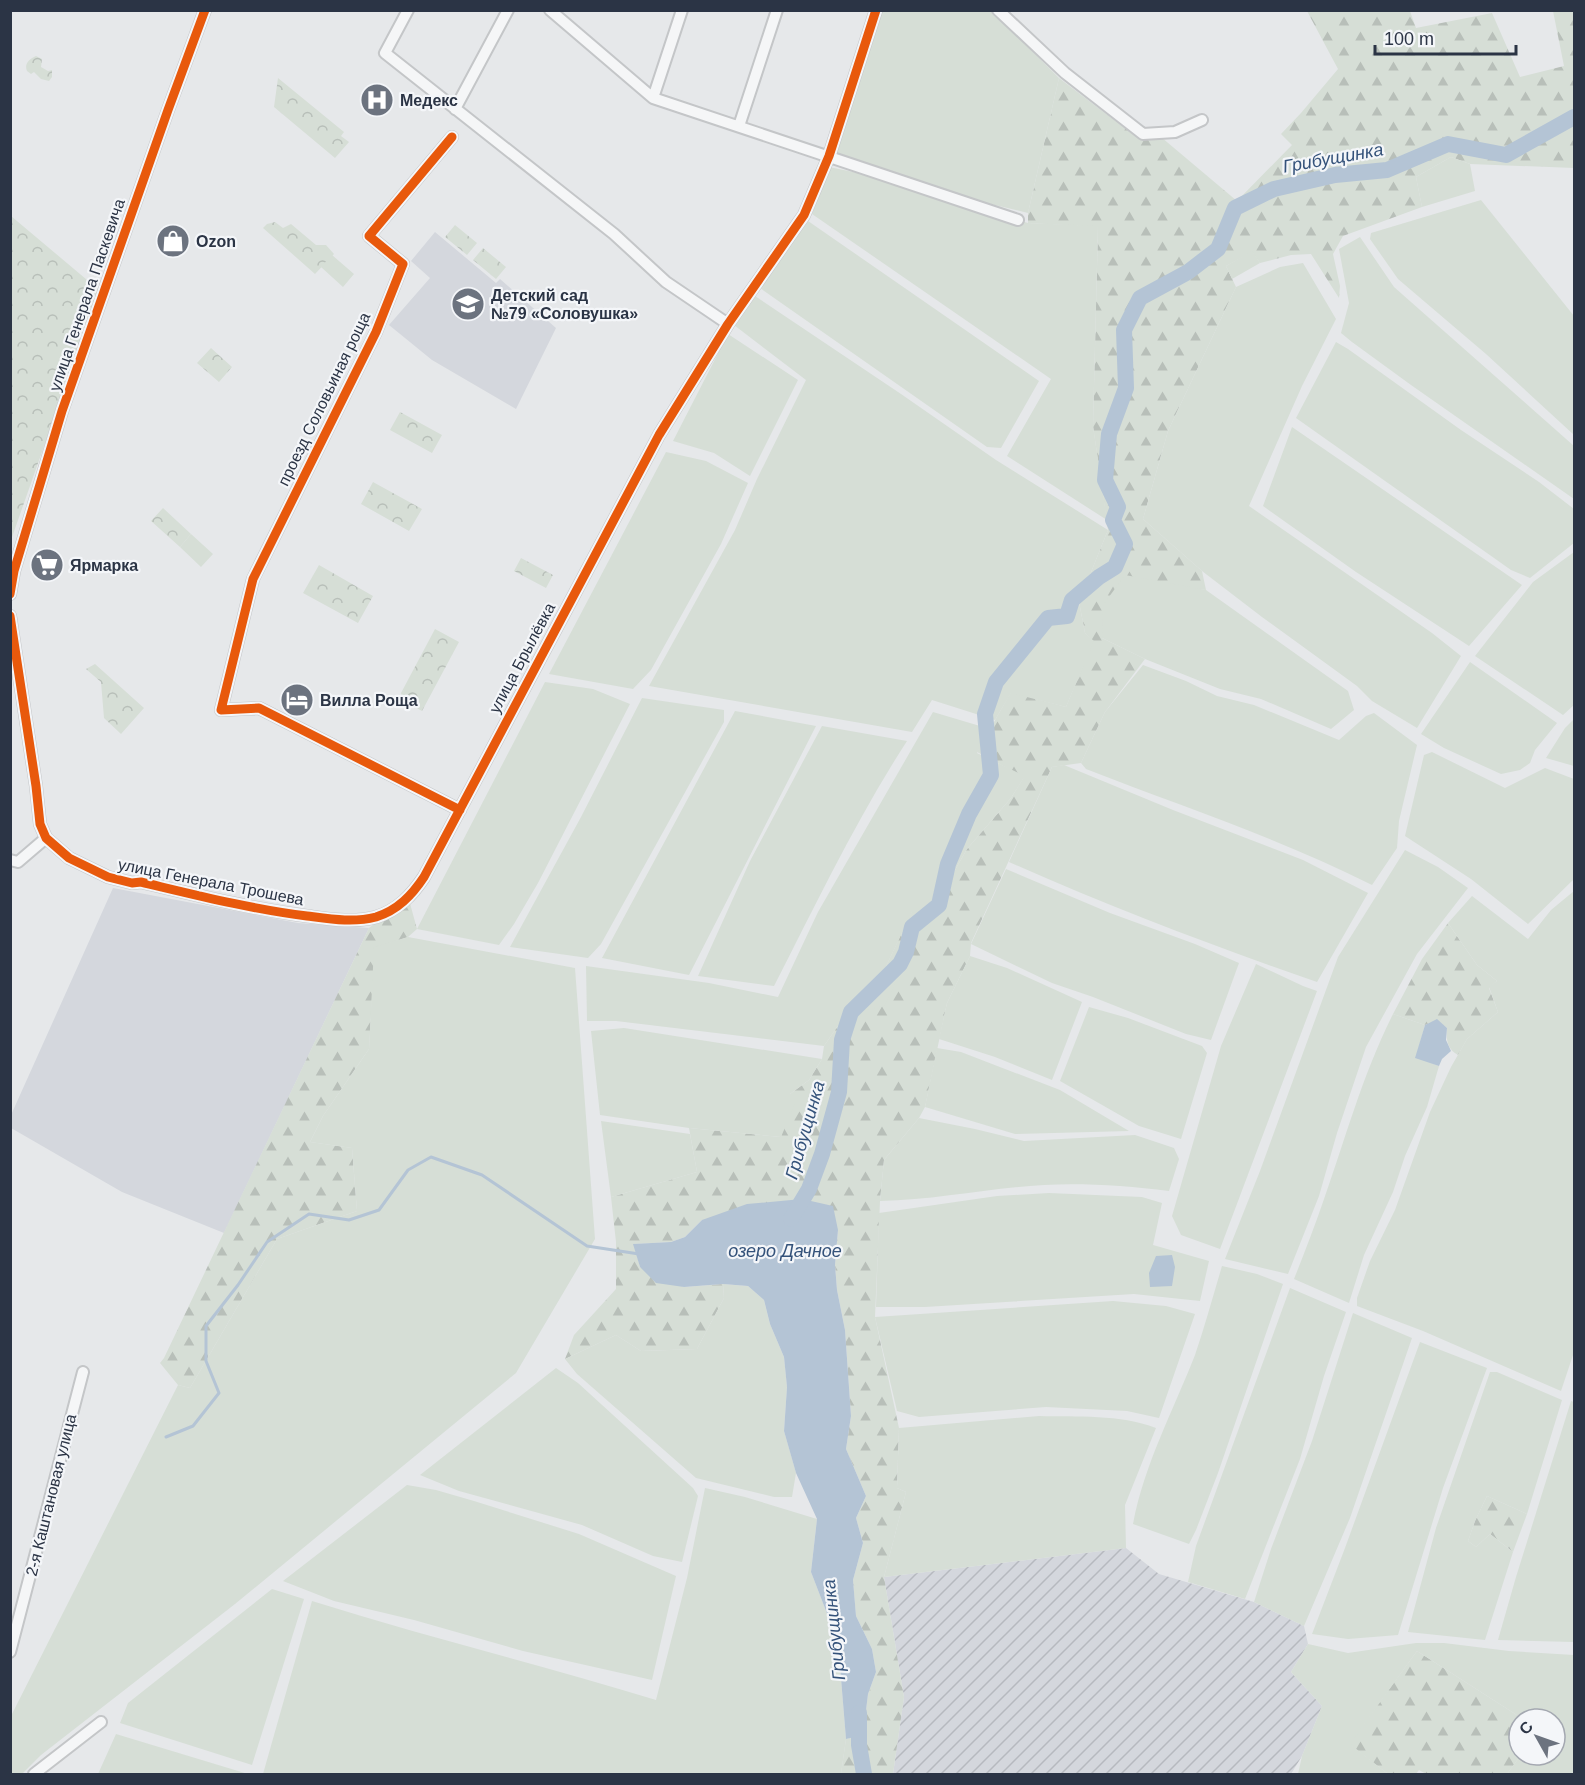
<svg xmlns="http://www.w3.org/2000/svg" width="1585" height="1785" font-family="Helvetica,sans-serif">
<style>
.built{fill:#d4d7dd}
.industrial{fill:url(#industrial-furrows)}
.forest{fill:url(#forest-firs)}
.park{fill:url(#park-crowns)}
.garden{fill:#d6ded6}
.water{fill:#b4c4d5}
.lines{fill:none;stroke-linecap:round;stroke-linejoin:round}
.stream{stroke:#b4c4d5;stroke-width:3}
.river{stroke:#b4c4d5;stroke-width:16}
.street-casing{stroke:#c4c6c8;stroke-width:14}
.street{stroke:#f5f6f7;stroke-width:10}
.cycleway-casing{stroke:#f4f6f9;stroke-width:13}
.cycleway{stroke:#e8590c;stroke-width:9}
.labels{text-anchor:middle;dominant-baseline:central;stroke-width:4.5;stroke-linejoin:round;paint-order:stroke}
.poi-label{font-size:16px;font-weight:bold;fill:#2b3445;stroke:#f4f6f9;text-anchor:start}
.street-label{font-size:16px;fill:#2b3445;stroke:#f4f6f9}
.water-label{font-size:18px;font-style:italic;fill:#34527a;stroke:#f4f6f9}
</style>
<defs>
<pattern id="industrial-furrows" width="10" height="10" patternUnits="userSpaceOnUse" patternTransform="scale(1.5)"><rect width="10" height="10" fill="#d4d7dd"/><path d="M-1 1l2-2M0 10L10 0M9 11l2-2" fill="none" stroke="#b6b9bf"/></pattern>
<pattern id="forest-firs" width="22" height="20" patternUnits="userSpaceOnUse" patternTransform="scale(1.5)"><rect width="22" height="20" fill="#d6ded6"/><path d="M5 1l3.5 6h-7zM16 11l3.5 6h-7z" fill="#b8bfb9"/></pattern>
<pattern id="park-crowns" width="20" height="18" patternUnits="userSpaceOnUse" patternTransform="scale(1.5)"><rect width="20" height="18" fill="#d6ded6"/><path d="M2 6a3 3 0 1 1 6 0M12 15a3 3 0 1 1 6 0" fill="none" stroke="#b8bfb9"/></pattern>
</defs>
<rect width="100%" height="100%" fill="#e6e8ea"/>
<path class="built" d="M435 232 496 283 500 279 556 328 516 409 432 360 389 325 430 278 411 261Z
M113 888 298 923 369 928 224 1233 122 1192 11 1128V1115Z"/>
<path class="industrial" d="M1126 1548 1159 1574 1254 1602 1304 1626 1308 1644 1291 1672 1322 1706 1302 1756 1291 1774H893L904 1697 884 1577Z"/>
<path class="forest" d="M1307 11H1410L1416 28 1492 13 1520 77 1564 66 1553 11H1574V168L1470 164 1451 157 1416 177 1422 207 1343 236 1333 254 1340 286 1339 298 1311 254 1291 255 1260 263 1252 252 1226 266 1236 287 1168 431 1143 519 1202 571 1206 590 1187 588 1102 638 1145 659 1105 712 1081 763 1052 767 971 943 970 956 947 1003 925 1107 919 1118 884 1160 880 1201 875 1317 899 1428 897 1488 906 1492 884 1577 904 1697 893 1774H841L846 1739 863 1734 868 1694 876 1672 872 1649 856 1616 853 1580 863 1543 856 1518 866 1496 846 1449 851 1416 845 1330 837 1290 835 1265 838 1230 702 1220 685 1237 671 1242 634 1244 640 1267 684 1287 723 1284 724 1298 697 1349 641 1351 616 1335 565 1359 574 1335 616 1289V1242L611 1197 697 1172 689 1128 781 1137 790 1094 809 1080 822 1059 824 1046 846 1014 881 977 912 911 930 914 967 849 1011 798 1024 777 977 752 1011 692 1066 707 1093 641 1085 633 1079 602 1108 530 1093 426 1098 227 1028 223V213L1059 78 1139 139 1161 137 1237 201 1292 145 1281 134 1301 113 1338 69Z
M408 896 417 929 408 937 375 948 369 1049 323 1116 310 1142 352 1148 357 1211 277 1239 190 1388 178 1385 160 1363 164 1358 369 928Z
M1448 923 1477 965 1497 981 1489 988 1498 1012 1467 1039 1458 1055C1447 1049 1446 1039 1447 1028L1437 1020 1425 1025 1393 1014 1422 959Z
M1487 1496 1527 1514 1513 1552 1490 1534 1476 1547 1468 1541 1475 1521Z
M1417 1651 1523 1719H1519V1755H1521L1507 1774H1426L1419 1770 1416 1774H1388L1349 1744Z"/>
<path class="park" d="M36 56 42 59 41 67 48 71 52 70V77L49 81 41 79 34 72 31 74 27 71C24 64 29 59 36 56Z
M278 78 344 132 341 136 349 142 335 158 274 107Z
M11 216 99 290 11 540Z
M275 222 283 228 291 224 316 245H326L334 254 315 274 263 228 267 224Z
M455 225 477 243 467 255 445 237Z
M483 248 506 267 496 279 473 260Z
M211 348 232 367 219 382 197 363Z
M400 412 442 435 432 453 390 430Z
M373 482 422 509 409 531 361 504Z
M163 508 191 534 180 547 151 521Z
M521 558 553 575 546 588 514 571Z
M319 565 373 596 358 623 303 593Z
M435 629 459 642 422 711 403 701 401 693Z
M95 664 144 708 121 734 104 718 101 682 86 669Z"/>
<path class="garden" d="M880 11H992L1059 78 1028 213 974 200 832 158Z
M1451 157 1470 164 1475 191 1422 207 1416 177Z
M829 167 863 174 967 207 1028 223 1098 226 1093 426 1107 520 1007 456 1051 379 812 214Z
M1481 200 1574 316V435L1486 354 1398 279 1370 239 1371 233Z
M808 221 1039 381 1001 448 987 447 760 288Z
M1360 237 1394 287 1574 446V499L1411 385 1352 342 1341 333 1349 303 1339 249Z
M1252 251 1260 263 1232 279 1226 266Z
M332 255 354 274 343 287 321 267Z
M1303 263 1336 319 1302 386 1249 506 1432 633 1461 656 1417 728 1372 701 1357 686 1262 617 1202 571 1143 519 1168 431 1236 287 1280 267Z
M755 296 901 394 996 460 1108 530 1079 602 1085 633 1094 641 1066 707 1011 693 995 720 932 700 912 732 649 686 735 530 757 479 806 380 734 325Z
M728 334 798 380 750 476 714 453 673 441Z
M1336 342 1348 349 1461 430 1539 482 1574 509V543L1530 578 1511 570 1296 418Z
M1292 427 1522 585 1469 646 1356 572 1263 506Z
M666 452 706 461 748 483 721 544 651 670 633 689 549 674Z
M191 534 213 554 201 567 180 547Z
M1574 552V705L1563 715 1475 656 1533 582Z
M1125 575 1206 590 1348 691 1354 710 1331 729 1261 699 1220 689 1145 659 1102 638 1103 605Z
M1470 662 1557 723 1535 750 1530 763 1520 770 1501 774 1444 748 1421 734Z
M1143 665 1186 681 1217 696 1254 705 1339 740 1366 716 1374 713 1417 745 1399 821 1397 848 1372 885C1279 838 1183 807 1086 769L1081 763 1105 712Z
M545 682 593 689 630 704 538 883 514 924 499 945 417 929Z
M642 698 724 710V722L601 944 588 958 510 947 581 817Z
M735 711 816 726 689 975 602 958Z
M933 712 990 729 977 753 1025 776 1011 798 967 849 930 914 912 912 881 977 895 985 884 1006 846 1014 824 1046 616 1021H587L586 966 709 983 778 997 818 912Z
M1574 719V766L1546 758 1565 728Z
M822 726 907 741C857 818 816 904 774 986L698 976 750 861Z
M1432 752 1505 788 1545 768 1574 779V879L1528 924 1471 879 1405 836 1424 755Z
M1064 765 1173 810 1303 860 1368 893 1317 982C1213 946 1110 907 1009 862L1052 767Z
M1405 850 1438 867 1468 888 1417 954 1366 1047 1337 1133 1319 1196 1288 1274 1225 1259 1260 1171 1338 957Z
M1006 869 1110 913 1195 944 1239 963 1211 1040 1186 1034 1093 997 1052 983 971 944Z
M1574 891V1352L1561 1391 1423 1331 1357 1306V1298L1370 1261 1395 1210 1430 1112 1451 1067 1467 1039 1498 1012 1489 987 1497 981 1477 965 1448 923 1472 896 1528 939 1551 910Z
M408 937 575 968 595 1239 516 1373 235 1604 41 1755 22 1774H11V1716L178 1385 190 1388 277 1239 357 1211 352 1148 310 1142 323 1116 369 1049 374 947Z
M970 956 1007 968 1082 1002 1052 1080 995 1057 939 1039 947 1003Z
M1256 964 1303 986 1317 991 1220 1249 1181 1235 1172 1216 1221 1046Z
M1089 1007 1128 1018 1202 1046 1207 1053 1181 1139 1139 1126 1060 1081Z
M1393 1014 1425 1025 1416 1057 1439 1066 1427 1107 1405 1156 1393 1192 1364 1255 1349 1303 1294 1279C1304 1254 1314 1228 1323 1202 1346 1137 1362 1076 1393 1014Z
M624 1028 822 1059 809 1080 790 1094 795 1104 781 1137 689 1128 600 1115 591 1031Z
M937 1048 961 1052 1060 1090 1129 1131 1015 1134 925 1107Z
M919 1118 975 1129 1024 1141 1135 1135 1174 1148 1179 1159 1169 1191C1128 1186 1085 1183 1044 1185 989 1188 935 1200 880 1201L884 1160Z
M601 1121 690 1134 697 1172 611 1197Z
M1049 1193 1142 1197 1162 1203 1153 1245 1209 1261 1200 1301 1134 1294 925 1307H876L879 1213 997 1196Z
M1222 1266 1257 1274 1283 1284 1218 1473 1196 1530 1189 1544 1133 1524C1144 1465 1173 1411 1195 1355 1205 1326 1213 1296 1222 1266Z
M723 1284 748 1286 764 1300 770 1324 784 1357 787 1387 784 1431 796 1473 792 1497H774L696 1478 577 1374 565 1359 616 1335 641 1351 697 1349 724 1298Z
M1290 1288 1346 1312 1324 1376 1300 1459 1245 1599 1188 1582 1196 1546Z
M1113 1301 1166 1306 1195 1314 1159 1418 1127 1411 1046 1407 919 1417 897 1411 875 1317Z
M1353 1313 1412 1338 1350 1518 1304 1626 1254 1602 1271 1549 1312 1441Z
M1420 1342 1487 1368 1443 1488 1398 1635 1348 1639 1312 1634 1345 1548Z
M556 1368 578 1383 693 1488 698 1496 682 1562 653 1556 582 1525 459 1491 420 1475Z
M1490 1372H1497L1562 1400 1527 1514 1487 1496 1475 1521 1468 1541 1476 1547 1490 1534 1513 1552 1485 1640 1408 1632 1436 1528Z
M1571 1401 1574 1402V1642L1498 1640 1516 1577Z
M1039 1416C1078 1417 1119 1414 1156 1428L1125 1505 1126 1548 884 1577 906 1492 897 1488 899 1428Z
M407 1485 436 1490 474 1501 579 1534 676 1576 652 1680 523 1651 414 1620 334 1601 283 1581Z
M705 1488 745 1497 817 1519 811 1572 838 1642 846 1739 841 1774H263L312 1601C426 1637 542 1665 656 1700L687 1578Z
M272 1589 304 1599 252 1765 120 1723 128 1703Z
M1416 1643H1444L1509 1651 1574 1655V1774H1507L1521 1755H1555V1719H1523L1417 1651 1350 1744 1388 1774H1298L1302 1756 1322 1706 1291 1672 1308 1644 1348 1653Z
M116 1734 248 1774H98Z"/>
<path class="water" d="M1437 1019 1447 1028 1446 1040 1451 1051 1442 1059 1439 1066 1415 1058 1425 1025Z
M802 1199 833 1206 838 1230 835 1265 837 1290 845 1330 851 1416 846 1449 866 1496 856 1518 863 1543 853 1580 856 1616 872 1649 876 1672 868 1694 863 1735 846 1739 838 1642 811 1572 817 1519 796 1473 784 1431 787 1387 784 1357 770 1324 764 1300 748 1286 723 1284 684 1287 656 1283 640 1267 633 1244 671 1242 685 1237 702 1220 747 1204Z
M1172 1255 1175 1267 1172 1286 1150 1287 1149 1273 1156 1256Z"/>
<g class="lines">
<path class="stream" d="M166 1437 193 1426 219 1393 206 1361V1326L238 1285 267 1242 309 1214 349 1220 379 1210 408 1170 431 1157 482 1175 587 1246 639 1254"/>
<path class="river" d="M791 1219 809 1189 822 1154 839 1092 842 1040 851 1012 900 964 906 952 912 927 939 905 948 864 969 814 991 775 985 714 996 682 1048 618 1067 616 1072 600 1099 577 1115 567 1125 544 1113 520 1118 507 1105 480 1109 434 1126 388 1124 330 1140 298 1188 272 1218 249 1235 208 1274 189 1335 175 1387 170 1448 144 1506 155 1574 117
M859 1713V1745L864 1774"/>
<defs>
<path id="street" d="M408 10 385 53 614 234 666 282 728 324
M550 10 653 98 1018 220
M998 10 1065 73 1143 134 1175 132 1202 120
M653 98 682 10
M455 109 508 10
M739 126 777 10
M452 137 369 236 403 264 376 332 253 579 221 710 259 708 460 810
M10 594 14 571 62 411 168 110 205 10
M10 616 36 786 40 824 46 838 69 858 108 877 132 883 141 882C196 895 251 909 307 916 330 919 353 923 376 917 398 910 412 895 424 877L659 435 728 324 804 215 829 156 876 10
M10 860 18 862 46 838
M10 1652 83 1372
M34 1774 101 1722"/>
</defs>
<use href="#street" class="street-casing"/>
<use href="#street" class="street"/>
<defs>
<path id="cycleway" d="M452 137 369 236 403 264 376 332 253 579 221 710 259 708 460 810
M10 594 14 571 62 411 168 110 205 10
M10 616 36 786 40 824 46 838 69 858 108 877 132 883 141 882C196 895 251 909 307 916 330 919 353 923 376 917 398 910 412 895 424 877L659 435 728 324 804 215 829 156 876 10"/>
</defs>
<use href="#cycleway" class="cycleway-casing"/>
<use href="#cycleway" class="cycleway"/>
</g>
<defs>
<symbol id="hospital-disc" viewBox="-11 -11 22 22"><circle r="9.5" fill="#6c737f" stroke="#f4f6f9"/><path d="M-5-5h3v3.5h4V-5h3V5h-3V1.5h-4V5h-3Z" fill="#fff"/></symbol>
<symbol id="shop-disc" viewBox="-11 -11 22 22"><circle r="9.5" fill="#6c737f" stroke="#f4f6f9"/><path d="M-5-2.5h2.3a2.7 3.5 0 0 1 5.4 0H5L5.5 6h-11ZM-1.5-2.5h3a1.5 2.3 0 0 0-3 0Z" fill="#fff"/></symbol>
<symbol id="school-disc" viewBox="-11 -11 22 22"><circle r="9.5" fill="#6c737f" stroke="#f4f6f9"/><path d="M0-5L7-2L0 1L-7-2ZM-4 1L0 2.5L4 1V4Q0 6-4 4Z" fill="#fff"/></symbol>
<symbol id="supermarket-disc" viewBox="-11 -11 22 22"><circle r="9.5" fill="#6c737f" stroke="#f4f6f9"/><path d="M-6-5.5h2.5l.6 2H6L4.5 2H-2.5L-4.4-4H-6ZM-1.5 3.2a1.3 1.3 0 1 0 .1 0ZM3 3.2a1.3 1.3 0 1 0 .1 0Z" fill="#fff"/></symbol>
<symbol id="hotel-disc" viewBox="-11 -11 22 22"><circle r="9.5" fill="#6c737f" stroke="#f4f6f9"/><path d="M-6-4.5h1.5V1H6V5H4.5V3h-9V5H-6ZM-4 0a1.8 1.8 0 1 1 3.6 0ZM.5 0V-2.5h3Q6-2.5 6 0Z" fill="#fff"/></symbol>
</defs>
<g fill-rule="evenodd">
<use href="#hospital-disc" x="358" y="81" width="38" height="38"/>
<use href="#shop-disc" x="154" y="222" width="38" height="38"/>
<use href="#school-disc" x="449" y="285" width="38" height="38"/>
<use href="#supermarket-disc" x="28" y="546" width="38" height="38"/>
<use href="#hotel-disc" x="278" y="681" width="38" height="38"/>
</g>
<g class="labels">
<g class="poi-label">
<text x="400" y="100">Медекс</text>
<text x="196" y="241">Ozon</text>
<text x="491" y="295">Детский сад<tspan x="491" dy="18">№79 «Соловушка»</tspan></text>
<text x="70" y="565">Ярмарка</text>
<text x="320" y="700">Вилла Роща</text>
</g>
<g class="street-label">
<text transform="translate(87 295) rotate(-71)">улица Генерала Паскевича</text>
<text transform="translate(324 399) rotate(-64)">проезд Соловьиная роща</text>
<text transform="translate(522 658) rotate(-62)">улица Брылёвка</text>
<text transform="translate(211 882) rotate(11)">улица Генерала Трошева</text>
<text transform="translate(51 1495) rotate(-76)">2-я Каштановая улица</text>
</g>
<g class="water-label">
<text transform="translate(1333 158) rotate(-10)">Грибущинка</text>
<text transform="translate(805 1130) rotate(-74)">Грибущинка</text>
<text x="785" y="1251">озеро Дачное</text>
<text transform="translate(834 1630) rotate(-96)">Грибущинка</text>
</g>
</g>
<rect width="1585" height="1785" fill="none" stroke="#2b3445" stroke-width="24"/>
<g transform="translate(1537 1737) rotate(310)"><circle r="28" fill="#f4f6f9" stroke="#a4a8b1" stroke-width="1.5"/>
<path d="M0-4.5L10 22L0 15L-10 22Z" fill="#6c737f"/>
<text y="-9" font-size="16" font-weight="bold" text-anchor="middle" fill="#2b3445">С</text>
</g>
<path d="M1375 45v9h141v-9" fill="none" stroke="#2b3445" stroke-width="3"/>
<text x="1384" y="45" font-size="18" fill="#2b3445" stroke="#f4f6f9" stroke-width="4.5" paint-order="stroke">100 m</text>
</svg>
